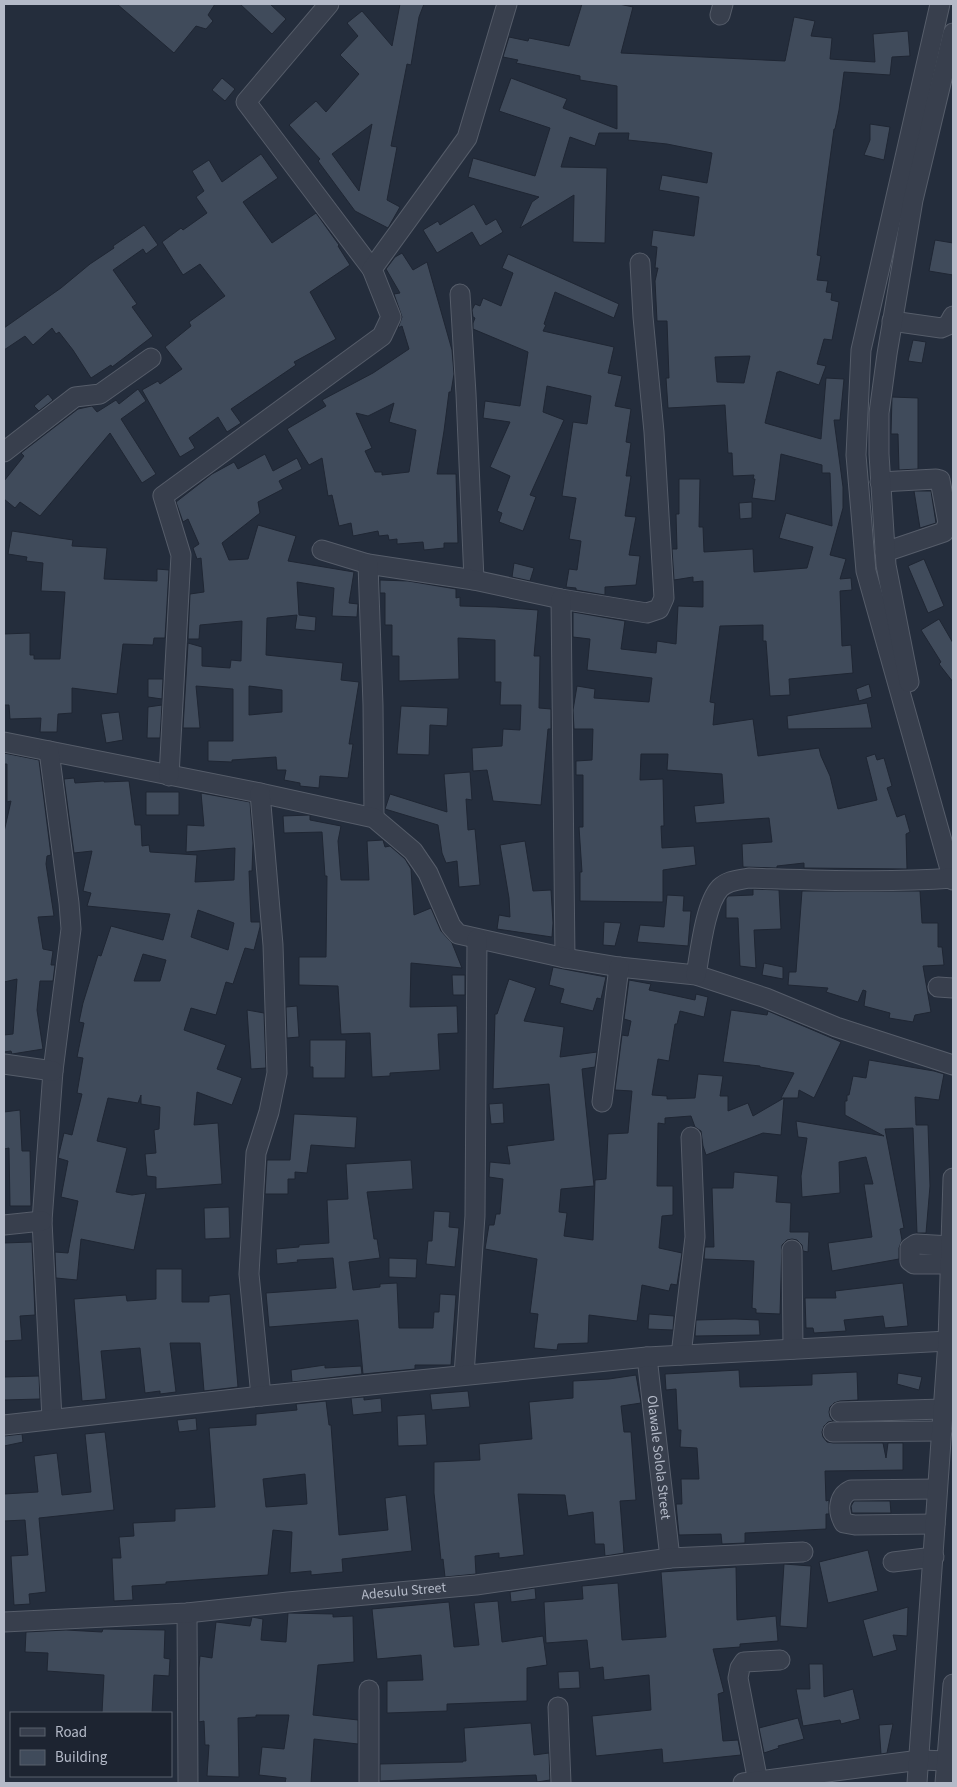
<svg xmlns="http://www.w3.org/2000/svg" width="957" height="1787" font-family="'Source Sans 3',sans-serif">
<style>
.building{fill:#404b5b;stroke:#1f2633;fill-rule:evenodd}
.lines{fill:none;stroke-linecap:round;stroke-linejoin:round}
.minor-casing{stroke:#565d6a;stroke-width:21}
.minor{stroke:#383f4d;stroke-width:19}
.labels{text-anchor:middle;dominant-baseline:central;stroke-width:4;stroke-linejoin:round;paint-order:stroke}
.street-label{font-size:14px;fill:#b4bac8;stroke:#1d2431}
</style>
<rect width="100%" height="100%" fill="#242d3c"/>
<path class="building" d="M117 4H215L208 15 213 21 206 29 196 26 174 53Z
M240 4H270L286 19 272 34Z
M400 4H424L419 17 411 65 407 64 391 146 397 147 387 200 400 207 388 228 355 211 318 161 320 159 289 125 316 101 326 112 359 74 340 55 358 36 347 23 362 11 392 46ZM372 124 359 191 332 154Z
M582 4H619L633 7 621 53 785 61 794 17 815 21 811 36 832 38 830 59 875 62 873 34 908 31 910 56 892 57 890 75 844 72 839 110 835 129H834L817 255 821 256 817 280 828 281 826 292 832 293 831 300 839 302 832 340 824 339 817 364 826 366 819 385 779 371V372H777L765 423 821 439 826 378 844 379 840 420H834L843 487V508L830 555 846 559 840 579 851 578 852 590 840 591 842 646 851 645 853 673 789 679 790 695 770 696 766 641H763V625L720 626 710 702 715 703 713 725 753 719 758 756 819 748 821 756 830 776 838 809 877 800 866 757 875 754 877 760 884 758 892 786 887 788 897 817 905 814 910 832 906 834 907 869 804 868V863L777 866V868L743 867 742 844 772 842 769 818 696 823 694 806 724 803 722 774 667 770 668 754H641L640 780 663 779 664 826H661L662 848 694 846 696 865 663 870V902L580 901V872H582L579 827H583V775H576V761L592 760 593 729H574L573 710 577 686 595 689 594 698 649 702 652 678 587 670 590 639 573 637V612L625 621 621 649 656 653 657 641 676 644 678 606 703 607V581L693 582V577L674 580 672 549H677L676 514H679V479H700L699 527H703L704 552 753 549 754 572 807 568 813 547 779 538 786 513 832 526 830 473H822V465L781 454 775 501 752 498 755 479H753L754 475 733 476 732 453H728L725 405 668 408 666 378H669L667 321H657L655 281 658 268H655L657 247 651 246 653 230 694 236 699 197 659 190 662 175 707 183 712 153 667 144 628 140 629 133H599L595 146 570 137 561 167 607 168 605 243 573 242 574 195 520 228 532 202 539 197 468 177 473 158 535 176 550 128 499 111 511 78 567 99 563 108 617 129V86L580 80V76L516 63 518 60 503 57 509 37 528 41 529 38 569 46ZM750 356 744 383 717 382 715 357Z
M222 78 235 89 225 101 212 90Z
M870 124 890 127 884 160 864 155 870 140Z
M261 154 278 178 243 202 272 243 316 213 339 245 338 246 350 265 310 292 336 339 294 362 296 365 231 409 241 423 227 432 218 417 189 438 195 448 180 457 142 390 158 381 160 384 182 369 165 347 191 326 189 322 225 296 200 264 183 275 162 242 181 228 183 230 207 213 196 197 204 191 192 171 209 160 222 182Z
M474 204 486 225 496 219 503 232 480 246 472 232 437 253 423 230 438 221 440 225Z
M144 225 158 245 146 254 143 249 113 270 137 304 132 307 153 336 112 367 111 365 91 378 73 350 59 332 56 334 52 328 33 345 25 336 4 350V328L61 288 90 264 114 248 113 246Z
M935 240 953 243V275L929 271Z
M402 253 413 270 427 262 452 350 454 374 451 392H449L444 431 437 474H456L458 543H444V548L424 550 423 542 397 544V539L389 540 388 535 379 536 378 531 353 536 351 523 339 526 332 495 328 496 322 458 309 465 287 429 326 406 322 400 373 373 409 349 402 326 398 328 402 317 394 294 400 293 386 269 395 257ZM394 403 389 422 416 430 409 472 382 475V472H375L365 451 372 448 356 413 368 416Z
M508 254 619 304 614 318 555 292 544 324 546 325 543 331 614 347 608 373 622 376 615 406 631 409 626 442 631 443 626 476H631L625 516 636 517 629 555 640 556 636 585 605 587V595L576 590V588L566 587 569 569 577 570 581 541 569 539 576 498 562 496 573 422 587 424 591 396 547 386 543 412 564 420 530 495 536 497 523 531 499 522 502 513 497 511 510 476 490 467 510 422 483 418 485 401 520 406 528 352 473 329V323L475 318 473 317 472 310 475 304 480 306 483 298 501 306 513 273 502 268Z
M913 340 926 342 922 363 908 361Z
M138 389 146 401 121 419 156 474 142 483 110 433 40 516 20 502 15 508 4 499V481L24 456 21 453 78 409 92 406 97 412 116 400 119 404Z
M48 394 53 400 39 411 34 406Z
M892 397 918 398V469L899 470 898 434H891Z
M265 454 273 471 297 458 302 469 279 481 283 489 258 502 260 513 222 543 229 560 248 559 258 525 296 536 288 561 354 572 349 603 358 604 357 617 332 616 334 588 297 582 299 615 316 617 315 631 295 629 297 615 267 618 266 655 343 663 341 680 359 682 349 744H353L348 778 320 776 319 788 300 786V783L284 780 286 770H277L276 757 232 760V762L208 761V741H233V689L196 686 200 728H183L188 643 202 647V666L230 668 231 660 241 661 242 621 200 625 199 639H188L190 594 204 592 201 558 197 559 193 548 199 544 188 519 183 522 176 502 212 474 234 462 238 469ZM249 686 282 690V712L249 715Z
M914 491H931L936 523 920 528Z
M752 502V518L740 519 739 503Z
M12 531 73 540 72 546 107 548 104 579 157 581V569L169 570 165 638H154L153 645 123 644 117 694 72 688V713L58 714 57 732H40L41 718 10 719 9 705H4V634L30 633V655H34V659H60L65 592 41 591 43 563 26 561 27 557 8 554Z
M924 559 944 606 928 613 908 566Z
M514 563 534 568 530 581 512 577Z
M380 580 408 581 456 589V598L460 597V606L496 607 538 610 534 656H540L539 708 551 709V729H548L541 805 493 801 487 770 473 771 472 748 502 746 503 729 520 730 521 705H500L501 682H495V640L458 638 459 679 399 681V656H392V625H385V593H380Z
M939 619 953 643V682L939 664 941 662 921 630Z
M148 679H163L162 699 148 697Z
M869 684 872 697 859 701 856 689Z
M867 703 872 728 788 729 787 716Z
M162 705 160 738H147L148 707Z
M401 706 448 708 447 726 430 725 429 755 397 754Z
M119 712 123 740 106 743 101 714Z
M4 753 39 760 51 855 47 856 46 864 54 916 38 917 43 949 53 951 51 965H55L53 981H40L37 1010 43 1049 12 1054 11 1051 4 1052V1035L13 1034 17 979 4 982V832L11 801 7 802V764H4Z
M470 772 472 800 466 799 468 830 475 829 480 885 459 887 457 861 446 863 442 853 438 825 385 809 390 794 447 812 444 774Z
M74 778 75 783 104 781V782L129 781 135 825H141L142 846 149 845 150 852 197 855 195 882 234 880 235 848 186 852 187 825 204 826 201 793 250 802 253 843 252 871H249L251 922H260V927L254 950 245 948 233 984 226 982 216 1015 191 1008 184 1030 226 1045 217 1069 242 1078 232 1105 197 1092 194 1125 218 1123 222 1184 156 1189V1177L147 1176 145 1154 156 1153 154 1130 159 1129 160 1107 141 1104V1095L138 1103 108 1098 97 1141 127 1148 116 1192 132 1195 146 1193 134 1250 81 1239 77 1280 56 1278 55 1252 68 1253 78 1201 61 1197 68 1161 58 1158 64 1133 72 1135 82 1094 77 1093 83 1058 77 1057 84 1023 79 1022 83 1003 98 955 101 956 111 926 163 940 170 914 87 906 91 893 83 891 92 851 74 853 64 779ZM198 910 234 923 228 950 191 937ZM143 954 166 960 160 981H134Z
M146 792H179V815H146Z
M310 815V820L341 826 338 841 341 880H369L367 841 383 840 385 847 390 846 405 859 411 869 414 915 431 908 441 931 452 943 462 968 411 963 410 1007 457 1006 458 1033 438 1034 440 1070 390 1073V1076L372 1077 370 1033 341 1034 338 986 299 985V957H326L327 876H325L322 832 284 833 283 816Z
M525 841 533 891 551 890 553 923 552 937 497 929 499 915 510 917 509 898 500 845Z
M753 889 779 890 781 929 754 930 756 968 740 966 738 918H726V899L728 896 753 895Z
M802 891H920L922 923H938V947H942L944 965 923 966 931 1012 915 1015 913 1022 889 1018 890 1013 864 1006 866 991 863 990 858 1002 826 992 828 988 788 985 789 972H796Z
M667 895 684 896 683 911H691L688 946 637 942 640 925 664 927Z
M604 922 621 923 615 946 603 945Z
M764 963 783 967V979L762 975Z
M553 967 606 977 601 999 597 998 593 1011 560 1003 564 989 549 985Z
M452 975H465V995H453Z
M509 979 536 988 524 1021 564 1027 560 1057 597 1052 595 1067 582 1069 594 1186 561 1189 559 1212 567 1213 564 1236 593 1240 595 1180 606 1179 608 1134 628 1133 632 1091 615 1090 622 1035 628 1036 631 1021 624 1019 629 980 651 984 649 990 695 1000 696 994 708 997 704 1017 680 1011 677 1024H675L669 1061 658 1059 652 1095 667 1096V1099L695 1098 698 1074 723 1076 720 1096H728V1111L748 1103 753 1116 784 1098 781 1135 763 1133 706 1155 703 1146 701 1131 695 1127 691 1116 665 1118V1124L658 1123 657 1186H673V1215L662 1216 659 1248 682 1253 677 1285 671 1284 669 1291 642 1285 637 1321 589 1315 588 1343 558 1344 557 1350 534 1348 538 1314 530 1313 537 1259 485 1249 489 1225H494L496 1214H500L503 1179 489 1177 490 1162 510 1164 507 1146 554 1140 549 1084 493 1089 495 1014H497Z
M297 1006 299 1037 287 1038 286 1007Z
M247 1010 264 1013 266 1068 251 1069Z
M731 1010 767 1015 768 1011 841 1042 814 1098 799 1090 798 1098H781L794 1073 760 1067V1066L723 1062Z
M310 1040H346L345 1078H313V1067H310Z
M869 1060 934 1071 944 1074 939 1100 915 1097 916 1125H928L930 1186 926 1233H917L913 1128 885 1129 904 1228 900 1229 902 1240 899 1248V1259L832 1271 828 1243 872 1237 864 1184H873L866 1157 839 1162 840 1193 802 1197 801 1176 807 1138 798 1137 796 1121 884 1136 845 1115V1101H847V1095H849L853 1076 866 1078Z
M503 1103 504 1123 491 1124 489 1104Z
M20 1110 22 1151H30L31 1206H10L9 1148 4 1149V1112Z
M294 1114 357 1117 355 1148 311 1145 307 1173 295 1172V1179H288V1194H265L267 1160H290Z
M411 1160 413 1189 367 1192 374 1239H377L380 1258 349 1262 353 1290 380 1287V1284L397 1283 399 1328H433L434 1312H439L440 1294 456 1295 451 1365H415V1369L363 1374 358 1320 269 1327 266 1293 336 1288 333 1258 297 1260 298 1262 277 1264 276 1249 299 1247V1245L329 1243 327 1200 348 1199 346 1164Z
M734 1172 778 1176 776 1202 791 1203 790 1232H809L808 1252 803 1251 802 1245 797 1240 792 1239 787 1240 782 1245 780 1314 756 1313V1309L752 1308 754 1261 704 1259 705 1247H714L712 1188H733Z
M229 1207 230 1238 205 1239 204 1208Z
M434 1211 450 1212 449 1227 459 1228 455 1267 426 1264 428 1241H432Z
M32 1242 35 1315 20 1316 22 1340 4 1341V1243Z
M389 1258 417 1259 416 1278 389 1277Z
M156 1269H182V1302H209V1296L230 1294 238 1387 204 1391 200 1343H170L176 1392 160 1394V1391L145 1393 140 1348 101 1351 106 1399 82 1401 74 1299 126 1295 127 1301 156 1299Z
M903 1283 908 1326 885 1328 883 1316 844 1320 846 1331 814 1333 813 1328H806L805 1298H836L835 1291Z
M649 1314 674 1316 673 1330 648 1329Z
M735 1319 759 1320 760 1335 695 1336 696 1320Z
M325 1365V1368L361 1366 362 1374 292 1382 291 1370Z
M739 1370 740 1387 812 1385V1374L857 1372 858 1400 840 1401 834 1403 830 1407 829 1412 830 1417 833 1421 828 1422 824 1426 822 1432 823 1437 827 1442 833 1443H883L886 1458 888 1443H903V1470L825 1471 826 1501 829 1500V1514H826V1529L745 1533V1543L722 1544 721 1534 679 1535 676 1504H682L681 1479H699L697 1448 680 1447 681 1430H678L676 1389 666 1390 665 1374Z
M898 1373 922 1377 919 1390 897 1384Z
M636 1375 641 1403 621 1406 624 1432H631L636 1500 620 1501 624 1553 605 1556 604 1544H595L593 1512 568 1516 565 1495 518 1494 524 1555 499 1558V1553L475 1556 476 1574 445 1577 443 1559 441 1560 434 1493V1462L480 1460 479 1444 532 1439 529 1402 573 1398V1381L609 1379Z
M39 1376 40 1399 4 1400V1377Z
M468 1391 470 1407 432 1410 430 1394Z
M364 1397V1400L381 1398 382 1412 353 1415 351 1398Z
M326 1401 329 1425H331L339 1535 388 1530 385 1498 406 1495 412 1551 342 1559 343 1572 311 1575V1571L290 1573 292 1532 273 1530 268 1575 166 1582V1584L132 1586 133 1600 114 1601 112 1558H121L119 1537 134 1536 133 1523 175 1521V1509L215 1507 209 1428 256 1425V1414L297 1410 296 1404ZM305 1474 307 1504 266 1507 263 1479Z
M425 1414 427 1445 398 1446 397 1416Z
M196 1418 197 1430 179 1432 177 1420Z
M105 1432 114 1510 39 1518 46 1592 29 1594 30 1604 14 1605 11 1556 28 1555 25 1520 4 1521V1494L38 1492 34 1456 57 1453 62 1495 91 1492 85 1434Z
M22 1434 23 1442 4 1446V1436Z
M854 1501H890L891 1513H852L851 1506Z
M868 1550 878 1591 828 1603 819 1562Z
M784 1564 811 1566 807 1628 780 1626Z
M736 1567 737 1620 776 1616 778 1641 740 1644V1647L713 1649 724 1692 718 1694 723 1741 738 1740 741 1755 663 1763 662 1749 596 1756 592 1716 651 1710 649 1675 604 1680 603 1667 590 1669 587 1640 546 1643 544 1602 583 1599 582 1586 618 1583 622 1640 666 1637 661 1572Z
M535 1588 536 1599 511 1602 510 1592Z
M498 1601 502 1642 543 1636 547 1665 527 1668V1701L447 1704V1711L387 1713V1681L423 1680 421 1655 377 1659 372 1609 449 1602 454 1647 479 1645 474 1603Z
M908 1607 907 1636 893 1635 897 1650 873 1657 863 1620Z
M288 1613 333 1614V1617L353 1616 354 1662 318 1665 313 1715 358 1720V1744L314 1739 311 1783H285L286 1778 259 1775 262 1747 284 1749 289 1715H256V1717L238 1718 239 1777 207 1776 209 1745H205L204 1721 199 1722V1668L200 1656 212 1658 216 1622 250 1626 252 1617 263 1619 261 1640 286 1642Z
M103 1629 165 1630 164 1658 170 1659 169 1676 154 1675 152 1713H102L104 1675 47 1671 48 1653 25 1652 26 1632 66 1630 102 1632Z
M809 1664H823L824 1697 853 1689 860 1719 841 1724 840 1720 803 1726 796 1689H810Z
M579 1671 580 1688 559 1689 558 1672Z
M798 1718 804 1739 778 1746 779 1748 764 1753 759 1728Z
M531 1723 534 1755 549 1753 550 1780 537 1782 536 1775 380 1781V1764L463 1762V1761H466L464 1728Z
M893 1724 887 1753 881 1754 879 1725Z"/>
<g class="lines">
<defs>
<g id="minor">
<path d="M329 4 246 102 372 269"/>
<path d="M940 4 861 350 856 455 866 571 953 880"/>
<path d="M720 15 723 4"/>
<path d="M460 294 466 394 474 580"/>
<path d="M892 321 941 328 948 325 953 316"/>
<path d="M4 452 75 397 100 394 151 358"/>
<path d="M880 482 936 479 940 480 948 523 944 532 885 552"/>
<path d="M322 550 368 564 474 580 561 599 647 613 659 609 664 598 654 432 643 317 640 263"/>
<path d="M368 564 373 705 374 818"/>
<path d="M561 599 565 958"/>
<path d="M909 682 886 565 879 454V413L887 354 913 200 953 33"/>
<path d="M4 742 260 793 374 818 413 851 428 873 451 926 458 934 565 958 619 967 696 975 766 998 836 1027 953 1065"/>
<path d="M49 751 69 903 71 929 53 1071 42 1221 52 1419"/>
<path d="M169 776 181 555 163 496 382 336 391 317 372 269 467 138 507 4"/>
<path d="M260 793 273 945 277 1073 269 1112 256 1153 249 1274 261 1396"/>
<path d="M696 975C700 953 705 904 720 888 728 880 739 880 749 878 817 880 885 883 953 878"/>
<path d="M938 987 953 988"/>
<path d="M4 1064 53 1071"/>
<path d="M602 1102 619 967"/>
<path d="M4 1225 42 1221"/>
<path d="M792 1250 793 1349"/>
<path d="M951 1264H914L910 1261V1248L916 1244 951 1246"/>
<path d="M681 1355 695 1237 691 1137"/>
<path id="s1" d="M647 1357 670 1558"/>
<path d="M464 1375 475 1216 477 939"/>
<path d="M840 1412 943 1409"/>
<path d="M4 1425 261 1396 647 1357 948 1341"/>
<path d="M833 1432 942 1431"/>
<path d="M935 1524 855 1525 844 1523C837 1511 838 1496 851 1490L937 1489"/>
<path d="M893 1562 934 1557"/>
<path d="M187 1613 188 1783"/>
<path id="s2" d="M4 1622 187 1613 288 1602 476 1585 670 1558 803 1552"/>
<path d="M369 1690V1783"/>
<path d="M558 1707 561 1783"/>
<path d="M758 1782 738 1678 740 1668 744 1662 780 1660"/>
<path d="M743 1783 920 1760 948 1761"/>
<path d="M917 1783 948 1341 953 1178"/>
<path d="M945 1783 953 1684"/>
</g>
</defs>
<use href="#minor" class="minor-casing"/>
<use href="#minor" class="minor"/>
</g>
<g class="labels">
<g class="street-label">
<text stroke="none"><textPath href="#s1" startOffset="101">Olawale Solola Street</textPath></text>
<text stroke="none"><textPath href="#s2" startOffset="401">Adesulu Street</textPath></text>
</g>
</g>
<rect width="957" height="1787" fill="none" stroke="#b4bac8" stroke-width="10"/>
<rect x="10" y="1712" width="162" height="65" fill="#1d2431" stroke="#59606d"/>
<rect x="20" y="1728" width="25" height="8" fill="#383f4d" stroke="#59606d"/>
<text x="55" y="1737" font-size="15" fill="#b4bac8">Road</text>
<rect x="20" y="1750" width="25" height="15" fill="#404b5b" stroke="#59606d"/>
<text x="55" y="1762" font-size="15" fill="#b4bac8">Building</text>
</svg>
